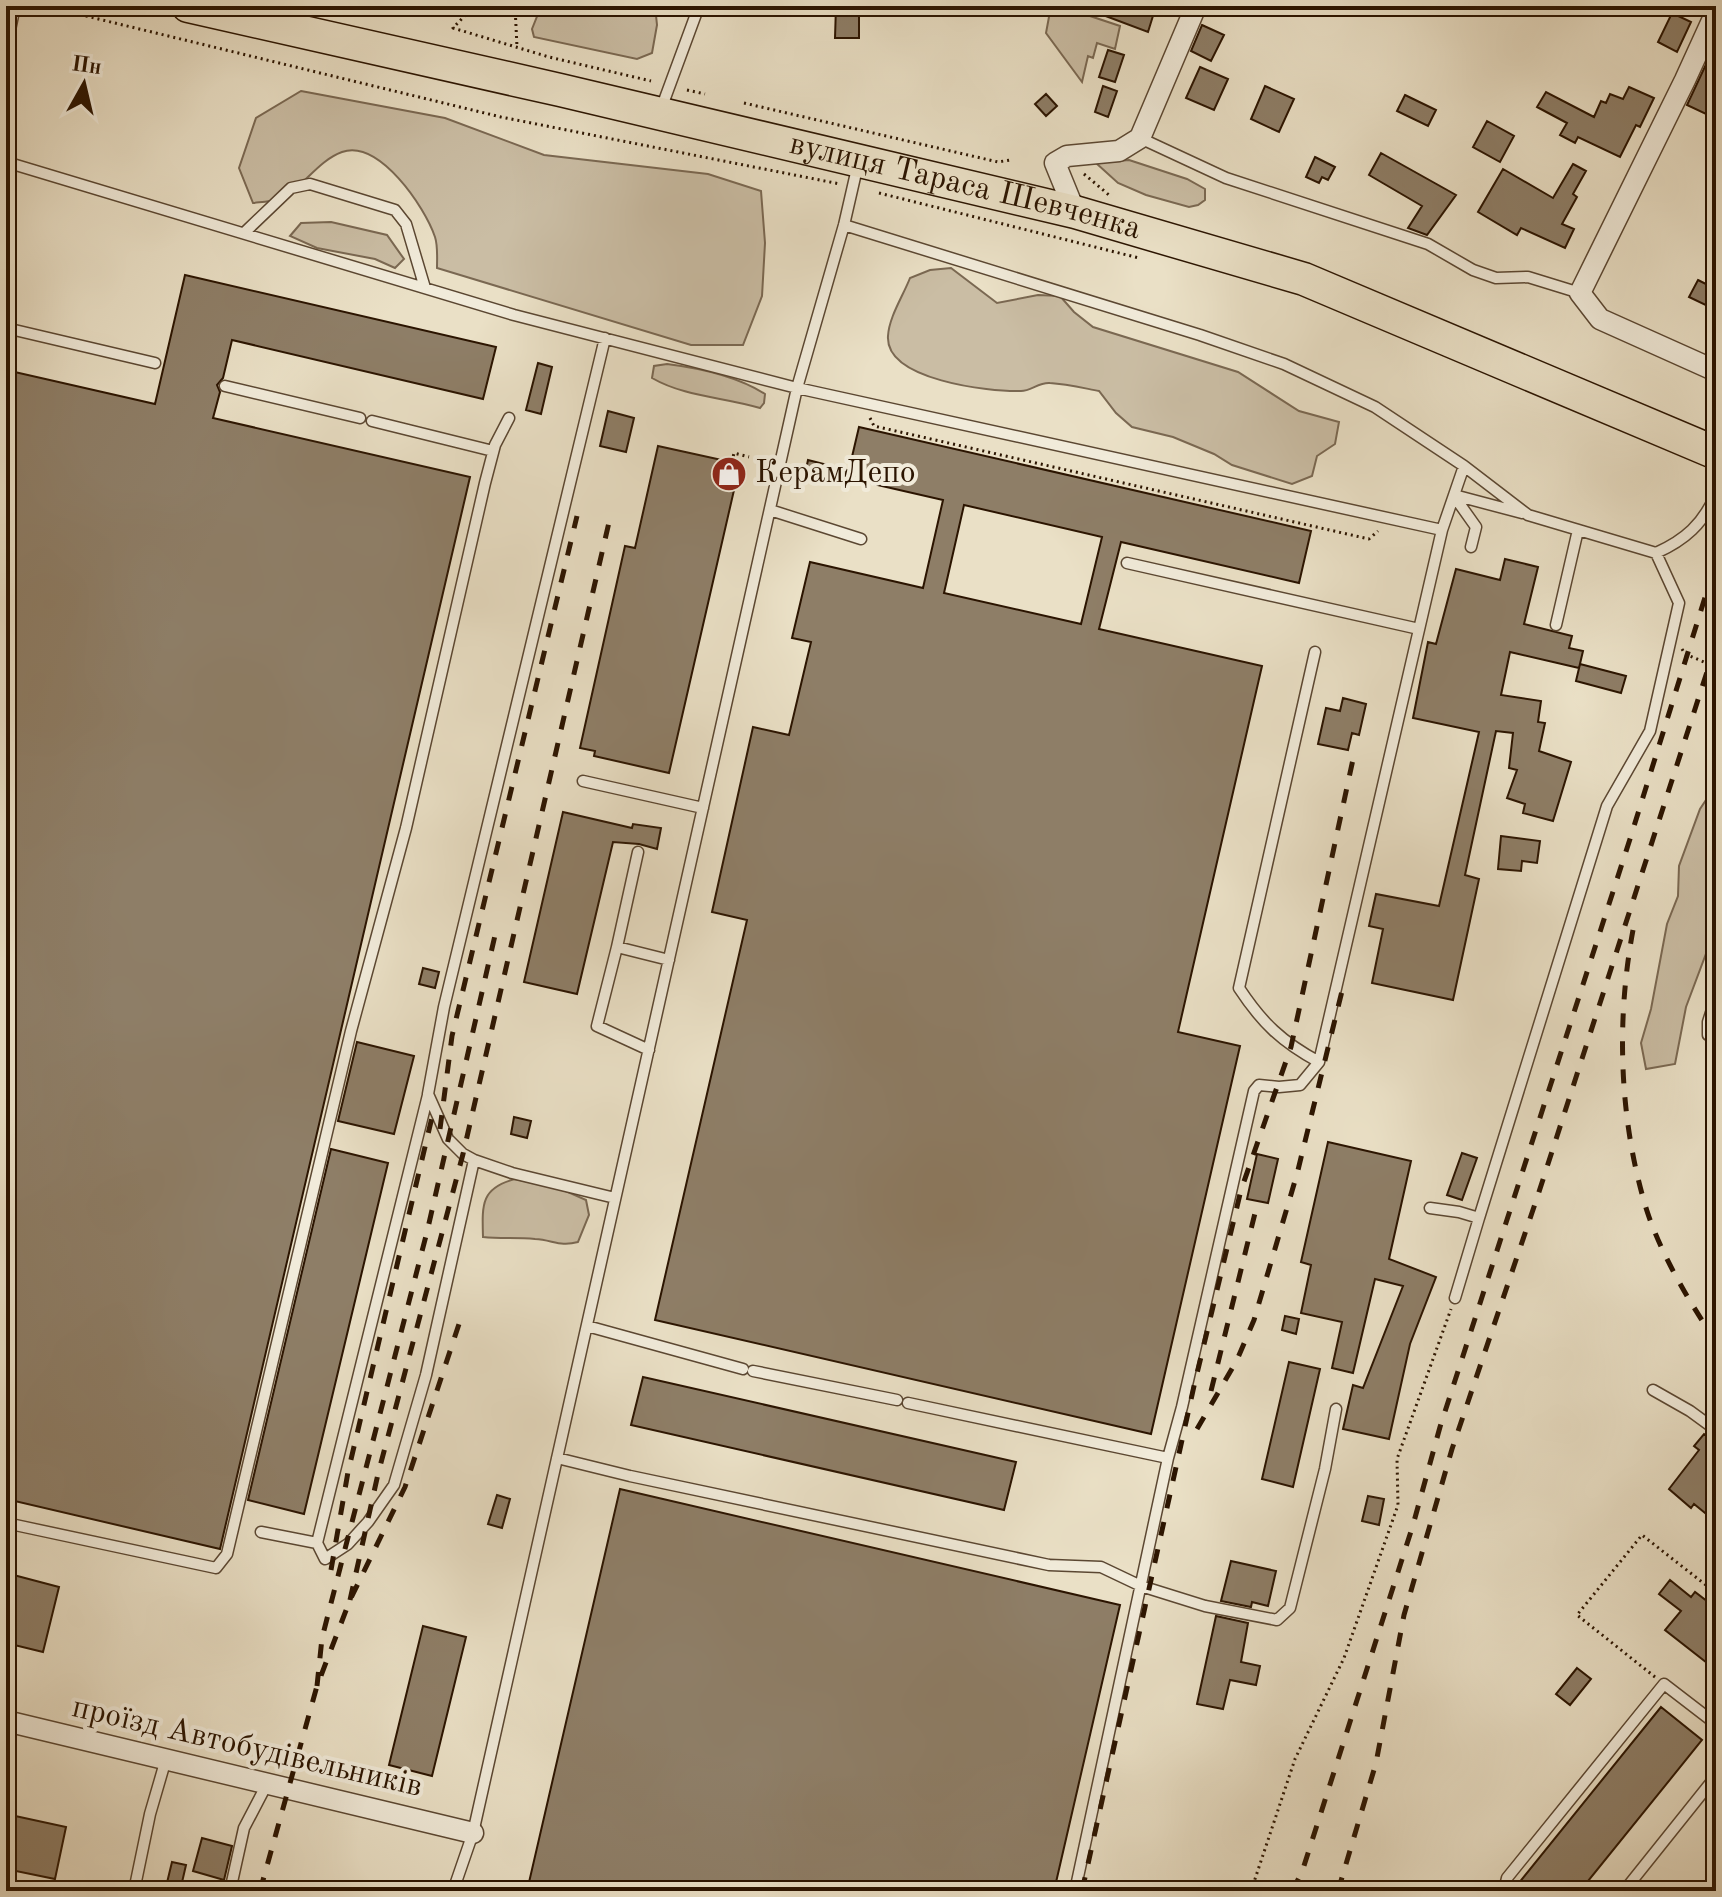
<svg xmlns="http://www.w3.org/2000/svg" width="1722" height="1897" font-family="'Old Standard TT',serif">
<style>
.green{fill:#cabda4;stroke:#7a6852;stroke-width:2}
.building{fill:#8e7e67;stroke:#2b1400;stroke-width:2;fill-rule:evenodd}
.lines{fill:none;stroke-linecap:round;stroke-linejoin:round}
.service-casing{stroke:#5b4732;stroke-width:13}
.minor-casing{stroke:#5b4732;stroke-width:23}
.primary-casing{stroke:#2b1400;stroke-width:35}
.path{stroke:#2b1400;stroke-width:3;stroke-dasharray:2 4;stroke-linecap:butt}
.service{stroke:#f1ebda;stroke-width:10}
.minor{stroke:#f1ebda;stroke-width:20}
.primary{stroke:#eae0c6;stroke-width:32}
.rail{stroke:#2b1400;stroke-width:5;stroke-dasharray:14 14;stroke-linecap:butt}
.labels{text-anchor:middle;dominant-baseline:central;stroke-width:8;stroke-linejoin:round;paint-order:stroke}
.street-label{font-size:32px;fill:#2b1400;stroke:#f1ebda}
.poi-label{font-size:32px;fill:#2b1400;stroke:#f1ebda;text-anchor:start}
</style>
<rect width="100%" height="100%" fill="#eae0c6"/>
<filter id="stains"><feTurbulence type="fractalNoise" baseFrequency=".0025" numOctaves="4"/><feColorMatrix values="0 0 0 0 .2 0 0 0 0 .09 0 0 0 0 .02 0 0 0 .5 -.17"/></filter>
<radialGradient id="worn" r=".72"><stop offset=".6" stop-color="#630" stop-opacity="0"/><stop offset="1" stop-color="#630" stop-opacity=".3"/></radialGradient>
<path class="green" d="M549 6H655L657 25 652 53 637 59 534 37 532 29 540 9Z
M1051 6H1083L1081 13 1120 26 1115 49 1097 43 1093 58 1088 56 1082 82 1046 33Z
M301 91 445 118 544 155 708 174 761 191 765 243 762 296 743 345H691L437 268C437 258 438 246 435 237 425 207 379 139 342 152 315 162 302 191 277 199 270 202 261 202 253 203L239 168 256 118Z
M1129 160 1187 179 1205 189V200L1198 205 1189 207 1146 195 1118 183 1096 163Z
M331 222 387 235 404 259 395 268 375 259 317 248 290 236 301 223Z
M951 268 997 303 1038 295 1060 296 1074 312 1093 327 1238 372 1299 411 1339 422 1335 444 1317 456 1312 476 1292 484 1232 465 1214 454 1173 437 1132 427 1116 413 1099 391C1083 388 1066 384 1050 383 1039 382 1031 391 1021 391 989 392 885 380 888 336 889 317 903 296 910 278L930 270Z
M667 364C699 368 737 376 765 394L764 403 760 408C724 397 685 397 652 378L654 366Z
M1716 785V927L1686 1007 1675 1064 1646 1069 1641 1043 1651 1009 1667 924 1678 896 1679 866 1700 809Z
M515 1179 559 1188 586 1200 589 1215 578 1242C560 1247 553 1240 535 1239 517 1237 501 1239 483 1237 482 1204 481 1188 515 1179Z"/>
<path class="building" d="M836 6H859V38H835Z
M1079 6H1156L1148 32Z
M1672 13 1691 22 1677 52 1658 42Z
M1202 25 1224 35 1211 61 1191 51Z
M1716 43V92L1706 114 1687 105Z
M1108 50 1124 55 1115 82 1099 77Z
M1200 67 1228 79 1214 110 1186 98Z
M1103 86 1117 91 1108 117 1095 112Z
M1265 86 1294 99 1279 132 1251 119Z
M1629 87 1654 98 1640 127 1636 125 1620 157 1578 137 1575 143 1560 135 1567 123 1537 107 1546 92 1594 117 1601 101 1606 103 1610 94 1623 99Z
M1046 94 1057 106 1046 116 1035 104Z
M1405 95 1436 110 1428 126 1397 111Z
M1487 121 1514 136 1500 162 1473 147Z
M1381 153 1456 195 1427 235 1408 228 1422 206 1369 175Z
M1315 157 1335 167 1328 180 1322 177 1319 183 1306 177Z
M1573 164 1586 171 1573 194 1577 197 1562 224 1574 229 1565 248 1521 228 1517 235 1478 212 1503 169 1553 198Z
M185 275 496 347 483 399 232 340 223 378 217 385 220 392 213 418 470 477 220 1549 6 1499V370L155 404Z
M1698 280 1716 289V310L1689 297Z
M538 363 552 367 541 414 526 410Z
M608 411 634 418 626 452 600 446Z
M859 427 1311 531 1299 583 1121 542 1099 629 1262 666 1178 1032 1240 1046 1151 1434 655 1320 747 920 712 912 753 727 789 735 811 642 792 638 810 562 923 588 943 500 847 478ZM964 505 1102 537 1081 624 944 593Z
M658 446 740 464 669 773 594 756 595 751 580 748 625 546 635 548Z
M808 460 847 470 843 484 805 474Z
M1505 559 1538 567 1524 624 1572 636 1569 648 1583 651 1579 668 1510 652 1501 695 1541 701 1538 722 1545 723 1539 751 1571 762 1553 821 1523 813 1525 804 1507 798 1517 770 1509 768 1513 733 1496 731 1465 875 1479 879 1453 1000 1372 983 1383 929 1369 926 1376 894 1439 906 1479 732 1413 718 1428 642 1436 644 1456 569 1500 580Z
M1580 664 1626 676 1621 693 1576 681Z
M1343 698 1366 704 1359 735 1352 733 1348 750 1318 744 1326 708 1340 711Z
M563 812 632 828 633 824 661 828 657 849 639 844 613 842 577 994 524 982Z
M1501 836 1540 841 1537 863 1522 861 1521 871 1498 869Z
M423 968 439 972 435 988 419 984Z
M357 1042 414 1056 394 1134 338 1121Z
M514 1117 531 1121 527 1138 511 1134Z
M1328 1142 1411 1161 1389 1259 1436 1277 1410 1344 1389 1439 1343 1429 1353 1385 1363 1388 1403 1286 1375 1279 1353 1373 1332 1368 1342 1322 1301 1313 1311 1265 1301 1262Z
M331 1149 388 1163 304 1514 248 1500Z
M1462 1153 1477 1158 1462 1200 1447 1195Z
M1257 1154 1278 1159 1268 1203 1247 1199Z
M1285 1316 1299 1319 1296 1334 1282 1330Z
M1289 1362 1320 1369 1293 1487 1262 1479Z
M643 1377 1016 1462 1004 1510 631 1425Z
M1704 1434 1716 1443V1522L1694 1504 1691 1508 1669 1489 1699 1450 1694 1446Z
M620 1489 1120 1605 1054 1891H527Z
M497 1495 510 1499 502 1528 488 1524Z
M1368 1496 1384 1499 1379 1525 1362 1521Z
M1231 1561 1276 1571 1268 1606 1252 1602 1251 1607 1221 1601Z
M6 1573 59 1587 43 1652 6 1643Z
M1670 1580 1691 1597 1695 1592 1716 1608V1670L1665 1630 1681 1611 1659 1594Z
M1216 1616 1248 1623 1241 1662 1260 1666 1256 1685 1230 1680 1223 1709 1197 1704Z
M423 1626 466 1637 432 1776 389 1765Z
M1577 1668 1591 1679 1570 1705 1556 1694Z
M1661 1707 1702 1740 1580 1891H1527L1518 1884Z
M6 1814 66 1827 55 1879 6 1869Z
M202 1838 232 1846 224 1880 193 1871Z
M172 1862 186 1865 180 1891H165Z"/>
<g class="lines">
<defs>
<path id="service" d="M6 49 15 6
M661 109 699 6
M1140 138 1226 178 1428 244 1473 270 1496 278 1528 277 1580 293
M6 162 514 315 797 388 1442 530
M844 225 1200 335 1284 364 1375 407 1464 466 1528 515 1656 553C1685 540 1703 524 1716 494
M244 233 291 188 310 184 395 210 406 224 425 288
M6 328 155 363
M225 386 360 418
M372 421 493 451
M1454 495 1522 513
M1454 496 1476 527 1471 547
M770 510 861 539
M1127 563 1419 629
M1556 625 1578 530
M1315 652 1239 988C1262 1023 1282 1042 1319 1062
M583 781 703 808
M638 852 617 947 669 960
M617 947 597 1026 649 1050
M1716 997 1708 1022V1035L1716 1040
M474 1160 512 1173 615 1198
M1430 1208 1459 1212 1479 1218 1607 806 1650 731 1679 603 1656 553
M1455 1298 1479 1218
M587 1326 743 1369
M753 1371 897 1400
M1653 1390 1690 1411 1716 1430
M908 1403 1168 1458
M557 1458 630 1476 1049 1565 1101 1567 1141 1586 1205 1606 1277 1620 1290 1608 1325 1469 1336 1409
M6 1523 216 1568 227 1554 351 1031 406 828 485 483 495 445 509 418
M261 1532 317 1543 325 1559 348 1544 368 1522 394 1485 426 1375 474 1160 463 1154 448 1139 428 1094 444 1007 605 338
M317 1543 428 1095
M134 1891 150 1814 166 1759
M230 1891 244 1828 267 1784
M453 1891 473 1833 797 388 844 225 858 164
M1075 1891 1168 1458 1182 1407 1254 1091 1259 1085 1279 1087 1300 1085 1319 1062 1442 530 1464 466
M1504 1891 1507 1878 1664 1684 1716 1724
M1624 1891 1716 1776"/>
<path id="minor" d="M1716 12 1685 80 1580 293 1600 319 1716 371
M1075 212 1055 163 1067 156 1119 151 1140 138 1196 6
M6 1721 473 1833"/>
<g id="primary">
<path id="s1" d="M188 6 560 90 1075 212 1304 279 1716 453"/>
</g>
</defs>
<use href="#service" class="service-casing"/>
<use href="#minor" class="minor-casing"/>
<use href="#primary" class="primary-casing"/>
<path class="path" d="M45 6 501 117 840 184
M474 6 453 28 549 57 651 81
M515 6 517 47
M687 90 705 94
M744 103 998 162 1010 160
M1084 174 1109 195
M879 193 1139 258
M870 418 874 426 1369 539 1378 531
M732 462 734 453 749 457
M1682 649 1685 654 1716 667
M1655 1677 1577 1615 1642 1535 1716 1593
M1251 1891 1295 1759 1344 1658 1398 1505 1397 1459 1451 1309"/>
<use href="#service" class="service"/>
<use href="#minor" class="minor"/>
<use href="#primary" class="primary"/>
<path class="rail" d="M1633 930C1616 1021 1619 1121 1647 1211 1661 1254 1690 1304 1716 1341
M440 1129 452 1036 577 516
M1211 1391 1258 1201
M1197 1429 1237 1360 1254 1320 1297 1174 1342 991
M331 1570 348 1472 433 1113
M350 1600 378 1474 463 1154 610 518
M317 1686 322 1638 427 1232 496 931
M260 1891 317 1686 350 1600 405 1487 460 1321
M1082 1891 1194 1386 1241 1190 1291 1047 1355 750
M1292 1891 1302 1872 1413 1525 1440 1427 1630 839 1716 562
M1338 1891 1376 1763 1404 1615 1452 1449 1537 1198 1716 644"/>
</g>
<defs>
<symbol id="shop-disc" viewBox="-11 -11 22 22"><circle r="9.5" fill="#8f2418" stroke="#f1ebda"/><path d="M-5-2.5h2.3a2.7 3.5 0 0 1 5.4 0H5L5.5 6h-11ZM-1.5-2.5h3a1.5 2.3 0 0 0-3 0Z" fill="#fff"/></symbol>
</defs>
<g fill-rule="evenodd">
<use href="#shop-disc" x="709" y="454" width="40" height="40"/>
</g>
<g class="labels">
<g class="street-label">
<text stroke="none"><textPath href="#s1" startOffset="798">вулиця Тараса Шевченка</textPath></text>
<text transform="translate(247 1748) rotate(13)">проїзд Автобудівельників</text>
</g>
<g class="poi-label">
<text x="755" y="474">КерамДепо</text>
</g>
</g>
<rect width="1722" height="1897" fill="none" stroke="#eae0c6" stroke-width="32"/>
<rect x="8" y="8" width="1706" height="1881" fill="none" stroke="#2b1400" stroke-width="4"/>
<rect x="16" y="16" width="1690" height="1865" fill="none" stroke="#2b1400" stroke-width="2"/>
<g transform="translate(84 84) rotate(8)" stroke="#f1ebda" stroke-width="6" paint-order="stroke">
<path d="M0-6L14 30L0 20L-14 30Z" fill="#2b1400"/>
<text y="-12" font-size="22" font-weight="bold" text-anchor="middle" fill="#2b1400">Пн</text>
</g>
<rect width="100%" height="100%" filter="url(#stains)"/>
<rect width="100%" height="100%" fill="url(#worn)"/>
</svg>
